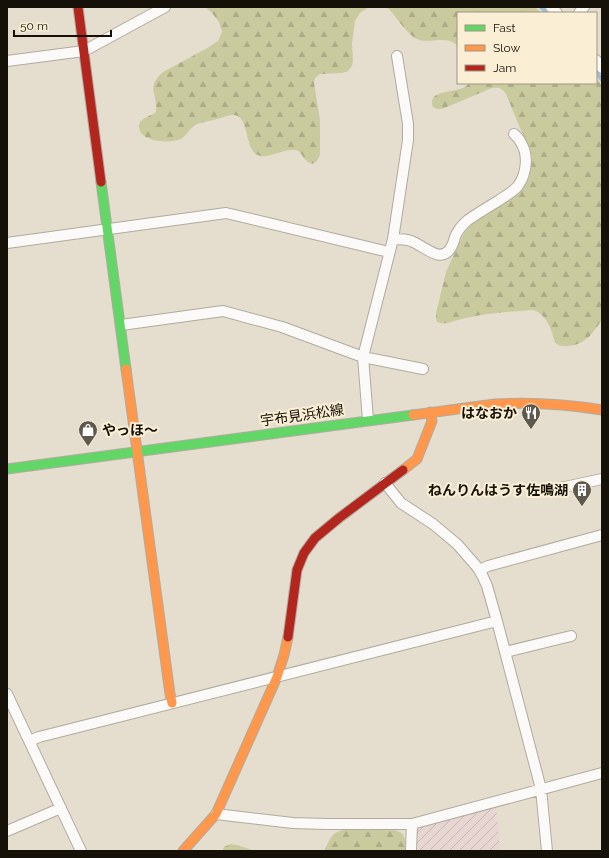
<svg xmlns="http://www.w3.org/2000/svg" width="609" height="858" font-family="Raleway,'Noto Sans JP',sans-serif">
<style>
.industrial{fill:url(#industrial-furrows)}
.forest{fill:url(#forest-firs)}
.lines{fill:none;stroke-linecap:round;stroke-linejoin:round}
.stream{stroke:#9bbfda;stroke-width:4}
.street-casing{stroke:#b0ab9f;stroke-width:12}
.fast-casing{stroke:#b0ab9f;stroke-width:11}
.slow-casing{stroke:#b0ab9f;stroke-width:11}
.jam-casing{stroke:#b0ab9f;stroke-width:11}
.street{stroke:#fbfaf8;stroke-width:10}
.fast{stroke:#63d668;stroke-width:9}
.slow{stroke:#ff974d;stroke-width:9}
.jam{stroke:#b3261e;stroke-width:9}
.labels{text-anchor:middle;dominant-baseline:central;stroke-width:4;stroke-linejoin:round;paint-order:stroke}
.poi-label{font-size:14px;font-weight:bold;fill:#151108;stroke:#faeed4;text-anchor:end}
.street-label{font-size:14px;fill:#151108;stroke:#faeed4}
</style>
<defs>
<pattern id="industrial-furrows" width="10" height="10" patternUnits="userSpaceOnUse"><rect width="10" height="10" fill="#e8d6d3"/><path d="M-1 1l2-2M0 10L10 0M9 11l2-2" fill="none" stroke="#c6b7b4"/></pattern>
<pattern id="forest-firs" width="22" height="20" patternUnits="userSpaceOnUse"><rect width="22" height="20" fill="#caca9f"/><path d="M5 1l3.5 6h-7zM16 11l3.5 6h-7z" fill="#adac87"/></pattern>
</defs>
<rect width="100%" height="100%" fill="#e5decf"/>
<path class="industrial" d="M496 807 500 851H417V830L419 828Z"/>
<path class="forest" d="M205 7H369L360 13 355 21 352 43 353 61 352 66 348 71 342 73 320 74 315 78 314 83 320 120V155L317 161 312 164C311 163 307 162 307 161 301 157 302 150 294 150 283 149 269 158 260 156 243 152 251 115 233 115 229 115 224 117 221 118 213 120 205 122 197 124 188 129 187 137 178 140 168 143 145 142 140 131 139 128 139 125 140 122 144 117 151 116 156 112 158 94 145 88 163 72L209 47 218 41 222 32 219 22 212 13Z
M384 7H535L541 13H458V48C458 47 455 43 454 43 445 36 427 44 417 39 409 36 395 16 389 9Z
M596 78 602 86V319C593 334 584 346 566 346 561 346 558 346 555 342 553 338 553 334 551 330 548 321 541 311 532 310 507 312 482 313 458 320 450 322 445 325 437 322L436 318V313L446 272 464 233 472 224 514 197 522 190 528 180 531 170 532 159 530 148 520 128 506 94C502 88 499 87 492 88L442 109H437L433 107C425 87 463 95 469 83H596Z
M344 830H394C407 833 405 839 405 851H324C330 840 331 832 344 830Z
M230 844 237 845 255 851H222L224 847Z"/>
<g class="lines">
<path class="stream" d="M541 7 547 13
M596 72 602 80"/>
<defs>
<path id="street" d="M551 7 557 13
M579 13 584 7
M596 60 602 68
M7 61 84 51 165 7
M393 239C399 239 406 239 411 241 423 245 440 264 450 249 453 245 454 241 455 237 458 229 462 225 468 220 478 213 488 207 498 201 505 196 513 192 518 186 527 173 529 154 520 141 519 138 516 136 514 134
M7 243 226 213 389 252
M121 325 223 311 282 327 363 357 423 369
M368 420 363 357 393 239 408 140V124L397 56
M385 483 401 503 433 524 457 544 478 568 483 577 487 586 497 621 541 789 547 851
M560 488 602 479
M480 570 488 566 602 535
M505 652 571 636
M7 694 81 851
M29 741 39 737 497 621
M216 814 293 823 326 824H412L602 773
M7 831 61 808
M411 851 412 824"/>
<path id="fast" d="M101 182 126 369
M7 469 413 415"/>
<path id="slow" d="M126 369 170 694 172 703
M413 415 495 404C531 402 566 404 602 410
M403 470 417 459 432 421 430 412
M183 851 216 814 277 677 284 655 288 637"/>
<path id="jam" d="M78 7 101 182
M288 637 297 570 304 553 315 538 339 518 403 470"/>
</defs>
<use href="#street" class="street-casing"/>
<use href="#fast" class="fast-casing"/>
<use href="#slow" class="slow-casing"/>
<use href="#jam" class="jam-casing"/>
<use href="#street" class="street"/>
<use href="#fast" class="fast"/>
<use href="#slow" class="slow"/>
<use href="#jam" class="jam"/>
</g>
<defs>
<symbol id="restaurant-pin" viewBox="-11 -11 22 30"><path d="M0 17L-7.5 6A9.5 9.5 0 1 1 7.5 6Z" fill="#5e594e" stroke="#faeed4"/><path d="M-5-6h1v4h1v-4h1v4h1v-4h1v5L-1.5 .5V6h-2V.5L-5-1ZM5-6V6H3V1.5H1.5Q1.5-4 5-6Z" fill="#fff"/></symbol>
<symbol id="shop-pin" viewBox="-11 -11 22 30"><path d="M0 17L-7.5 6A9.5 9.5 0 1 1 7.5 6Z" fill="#5e594e" stroke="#faeed4"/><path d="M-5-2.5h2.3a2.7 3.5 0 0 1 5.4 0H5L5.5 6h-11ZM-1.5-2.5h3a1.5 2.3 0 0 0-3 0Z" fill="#fff"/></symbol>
<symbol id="building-pin" viewBox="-11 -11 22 30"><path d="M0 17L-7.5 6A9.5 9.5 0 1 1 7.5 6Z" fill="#5e594e" stroke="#faeed4"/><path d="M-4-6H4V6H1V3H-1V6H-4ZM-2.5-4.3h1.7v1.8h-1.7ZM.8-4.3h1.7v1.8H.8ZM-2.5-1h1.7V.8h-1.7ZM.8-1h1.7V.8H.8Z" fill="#fff"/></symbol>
</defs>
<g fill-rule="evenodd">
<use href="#restaurant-pin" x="520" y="402" width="22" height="30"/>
<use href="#shop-pin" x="77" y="419" width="22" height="30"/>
<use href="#building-pin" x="571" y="479" width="22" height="30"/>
</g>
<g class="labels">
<g class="poi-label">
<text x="517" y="413">はなおか</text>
<text x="102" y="430" text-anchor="start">やっほ～</text>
<text x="568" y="490">ねんりんはうす佐鳴湖</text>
</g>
<g class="street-label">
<text transform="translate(302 415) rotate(-8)">宇布見浜松線</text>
</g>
</g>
<rect width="609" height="858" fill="none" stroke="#151108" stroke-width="16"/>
<rect x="457" y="12" width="140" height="72" fill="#faeed4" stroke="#9e9682"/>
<rect x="465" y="25" width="20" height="6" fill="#63d668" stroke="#9e9682"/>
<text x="493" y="32" font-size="12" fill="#151108">Fast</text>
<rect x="465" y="45" width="20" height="6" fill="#ff974d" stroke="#9e9682"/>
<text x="493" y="52" font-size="12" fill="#151108">Slow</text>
<rect x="465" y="65" width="20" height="6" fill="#b3261e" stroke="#9e9682"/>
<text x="493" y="72" font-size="12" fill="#151108">Jam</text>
<path d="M14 30v6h97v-6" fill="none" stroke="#151108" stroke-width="2"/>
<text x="20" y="30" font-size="12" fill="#151108" stroke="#faeed4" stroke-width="3" paint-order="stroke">50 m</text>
</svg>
